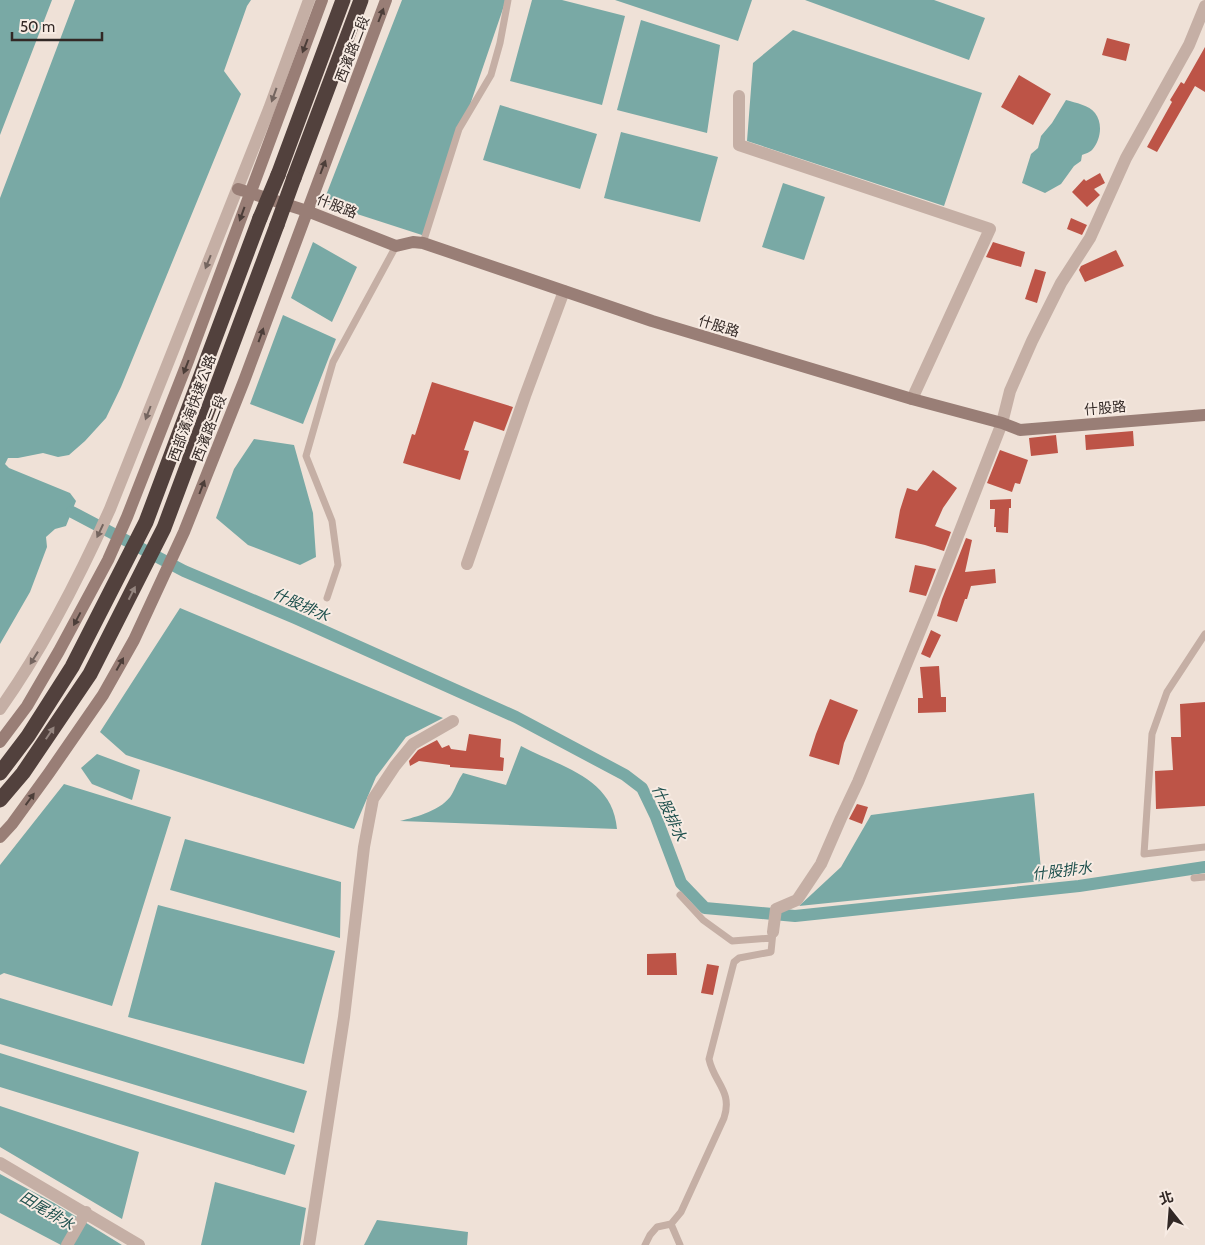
<svg xmlns="http://www.w3.org/2000/svg" width="1205" height="1245" font-family="Cabin,'Noto Sans TC',sans-serif">
<style>
.water{fill:#79a9a5}
.lines{fill:none;stroke-linecap:round;stroke-linejoin:round}
.canal{stroke:#79a9a5;stroke-width:12}
.building{fill:#bd5447}
.lane{stroke:#c5afa5;stroke-width:7}
.street{stroke:#c5afa5;stroke-width:12}
.secondary{stroke:#997e76;stroke-width:12}
.highway{stroke:#52413d;stroke-width:15}
.highway-bridge{stroke:#52413d;stroke-width:15}
.oneway{fill:#4c3e39}
.oneway2{fill:#74655f}
.oneway3{fill:#94857f}
.labels{text-anchor:middle;dominant-baseline:central;stroke-width:4;stroke-linejoin:round;paint-order:stroke}
.street-label{font-size:14px;fill:#322825;stroke:#f7ebe3}
.water-label{font-size:15px;font-style:italic;fill:#1e504d;stroke:#f7ebe3}
</style>
<rect width="100%" height="100%" fill="#efe1d7"/>
<path class="water" d="M0 0H52L0 135Z
M75 0H251L247 6 224 71 241 94 121 387 106 418 85 441 69 455 58 457 43 453 18 458H8L5 464 9 468 70 493 76 501 66 526 55 529 46 537 47 547 30 592 0 644V198Z
M402 0H506L425 236 323 203Z
M532 0H562L625 16 602 105 510 81Z
M615 0H752L738 41Z
M805 0H934L985 18 969 60Z
M641 20 720 45 707 133 617 110Z
M793 30 982 93 944 206 747 141 753 63Z
M1066 100C1076 103 1089 105 1095 113 1103 123 1101 140 1092 150 1090 152 1085 154 1082 155L1081 161 1074 166 1061 184 1045 193 1022 183 1031 154 1038 148 1041 136 1052 123Z
M500 105 597 134 580 189 483 160Z
M621 132 718 157 700 222 604 198Z
M783 183 825 197 804 260 762 247Z
M313 242 357 267 332 322 291 298Z
M283 315 336 339 303 424 250 404Z
M254 439 294 445 313 513 316 557 300 565 248 545 216 518 234 469Z
M180 608 443 718 406 737 376 777 354 829 126 755 100 732Z
M521 746C560 767 613 777 617 829L400 821C416 817 443 810 452 794 456 787 458 780 463 773L506 785Z
M97 754 140 770 132 800 92 784 81 768Z
M64 784 171 817 112 1006 4 973 0 975V865Z
M1034 793 1042 881 799 906 841 867 871 815Z
M185 839 341 882 340 938 170 890Z
M158 905 335 951 304 1064 128 1017Z
M0 998 307 1091 294 1133 0 1044Z
M0 1053 295 1145 285 1175 0 1087Z
M0 1106 139 1152 122 1219 0 1147Z
M0 1174 54 1203 122 1245H61L0 1213Z
M215 1182 306 1208 300 1245H201Z
M377 1220 468 1232 467 1245H364Z"/>
<g class="lines">
<path class="canal" d="M72 512 184 571 295 618 516 717 625 775 642 788 656 817 681 883 705 908 795 916 1079 886 1205 867"/>
</g>
<path class="building" d="M1107 38 1130 44 1126 61 1102 55Z
M1205 47V92L1195 86 1157 152 1147 147 1172 102 1170 100 1181 82 1184 84Z
M1019 75 1051 94 1033 125 1001 107Z
M1100 173 1105 183 1094 189 1100 195 1087 207 1072 192 1084 179 1086 181Z
M1071 218 1087 225 1082 235 1067 229Z
M993 242 1025 252 1021 267 986 257Z
M1116 250 1124 266 1085 282 1079 270 1081 266Z
M1035 269 1046 272 1037 303 1025 299Z
M432 382 513 407 504 431 474 421 464 450 469 451 460 480 403 463 412 434 415 435Z
M1133 431 1134 446 1086 450 1085 435Z
M1056 435 1058 453 1031 456 1029 438Z
M1000 450 1028 460 1020 484 1015 483 1012 492 987 483Z
M933 470 957 488 943 508 935 526 951 532 944 551 925 545 895 538 900 510 907 488 917 491Z
M1011 499V508H1009L1008 533 996 532V527H994L995 509H990V500Z
M966 538 972 540 965 572 995 569 996 583 971 586 967 599H965L957 622 937 616 942 599Z
M915 565 936 569 926 596 909 592Z
M931 630 941 635 930 658 921 654Z
M939 666 941 697H946V712L918 713V698H923L920 667Z
M830 699 858 710 844 743 839 765 809 756 816 734Z
M1205 702V806L1156 809 1155 771 1173 770 1171 737H1181L1180 704Z
M469 734 501 739 500 757 504 758 503 771 450 767V765L419 761 410 766 409 761 418 750 437 740 442 748 449 745 451 749 466 751Z
M857 804 868 807 862 824 849 819Z
M676 953 677 975H647V954Z
M707 964 719 966 713 995 701 993Z"/>
<g class="lines">
<path class="lane" d="M423 243 459 129 491 75 500 43 508 0
M327 598 338 565 332 521 306 456 333 362 396 246
M1205 634 1167 692 1152 734 1144 854 1205 847
M1194 878 1205 877
M680 895 703 920 732 941 772 938
M671 1224 680 1245
M645 1245 650 1235 657 1227 671 1224 681 1212 724 1118C733 1091 714 1083 709 1059L734 962 739 958 771 952 773 932"/>
<path class="street" d="M739 96V145L990 229 912 399
M467 564 525 396 564 291
M0 709C44 647 79 578 110 509L269 109 309 0
M773 932 776 909 797 900 821 864 841 818 858 782 940 582 1002 423 1010 391 1032 341 1061 283 1090 238 1126 158 1189 45 1205 6
M0 1163 139 1245
M67 1245 86 1212
M309 1245 344 1017 364 847 373 799 395 766 413 744 453 721"/>
<path class="secondary" d="M238 189 307 211 396 246 413 242 423 243 652 321 912 399 1002 423 1020 430 1205 415
M0 742 27 706 59 651 108 560 127 517 188 361 322 0
M0 837 12 824 49 773 103 695 134 640 184 532 244 381 386 0"/>
<path class="highway" d="M278 175 343 0
M294 178 361 0
M0 773 28 736 72 667 146 522 260 218
M0 800 23 773 90 674 164 528 277 225"/>
<path class="highway-bridge" d="M260 218 278 175
M277 225 294 178"/>
</g>
<defs><path id="oneway-solid" d="M-6-.8H1V-3.2L6.5 0L1 3.2V.8H-6Z" transform="scale(1.25)"/></defs>
<g class="oneway">
<use href="#oneway-solid" transform="translate(381 15) rotate(-69)"/>
<use href="#oneway-solid" transform="translate(305 46) rotate(111)"/>
<use href="#oneway-solid" transform="translate(323 167) rotate(-69)"/>
<use href="#oneway-solid" transform="translate(242 214) rotate(110)"/>
<use href="#oneway-solid" transform="translate(261 335) rotate(-70)"/>
<use href="#oneway-solid" transform="translate(186 367) rotate(111)"/>
<use href="#oneway-solid" transform="translate(202 487) rotate(-69)"/>
<use href="#oneway-solid" transform="translate(77 619) rotate(118)"/>
<use href="#oneway-solid" transform="translate(120 664) rotate(-61)"/>
<use href="#oneway-solid" transform="translate(30 799) rotate(-54)"/>
</g>
<g class="oneway2">
<use href="#oneway-solid" transform="translate(274 95) rotate(110)"/>
<use href="#oneway-solid" transform="translate(208 262) rotate(112)"/>
<use href="#oneway-solid" transform="translate(148 413) rotate(111)"/>
<use href="#oneway-solid" transform="translate(100 531) rotate(115)"/>
<use href="#oneway-solid" transform="translate(34 658) rotate(122)"/>
</g>
<g class="oneway3">
<use href="#oneway-solid" transform="translate(132 593) rotate(-63)"/>
<use href="#oneway-solid" transform="translate(50 733) rotate(-56)"/>
</g>
<g class="labels">
<g class="street-label">
<text transform="translate(352 49) rotate(-69)">西濱路二段</text>
<text transform="translate(337 206) rotate(21)">什股路</text>
<text transform="translate(719 326) rotate(17)">什股路</text>
<text transform="translate(192 408) rotate(-70)">西部濱海快速公路</text>
<text transform="translate(1105 408) rotate(-5)">什股路</text>
<text transform="translate(209 428) rotate(-69)">西濱路二段</text>
</g>
<g class="water-label">
<text transform="translate(301 605) rotate(24)">什股排水</text>
<text transform="translate(669 813) rotate(65)">什股排水</text>
<text transform="translate(1062 871) rotate(-7)">什股排水</text>
<text transform="translate(47 1211) rotate(31)">田尾排水</text>
</g>
</g>
<g transform="translate(1170 1210) rotate(343)" stroke="#f7ebe3" stroke-width="4" paint-order="stroke">
<path d="M0-4L9 19L0 12L-9 19Z" fill="#322825"/>
<text y="-8" font-size="14" font-weight="bold" text-anchor="middle" fill="#322825">北</text>
</g>
<path d="M12 32v8h90v-8" fill="none" stroke="#322825" stroke-width="2.5"/>
<text x="20" y="32" font-size="15" fill="#322825" stroke="#f7ebe3" stroke-width="4" paint-order="stroke">50 m</text>
</svg>
